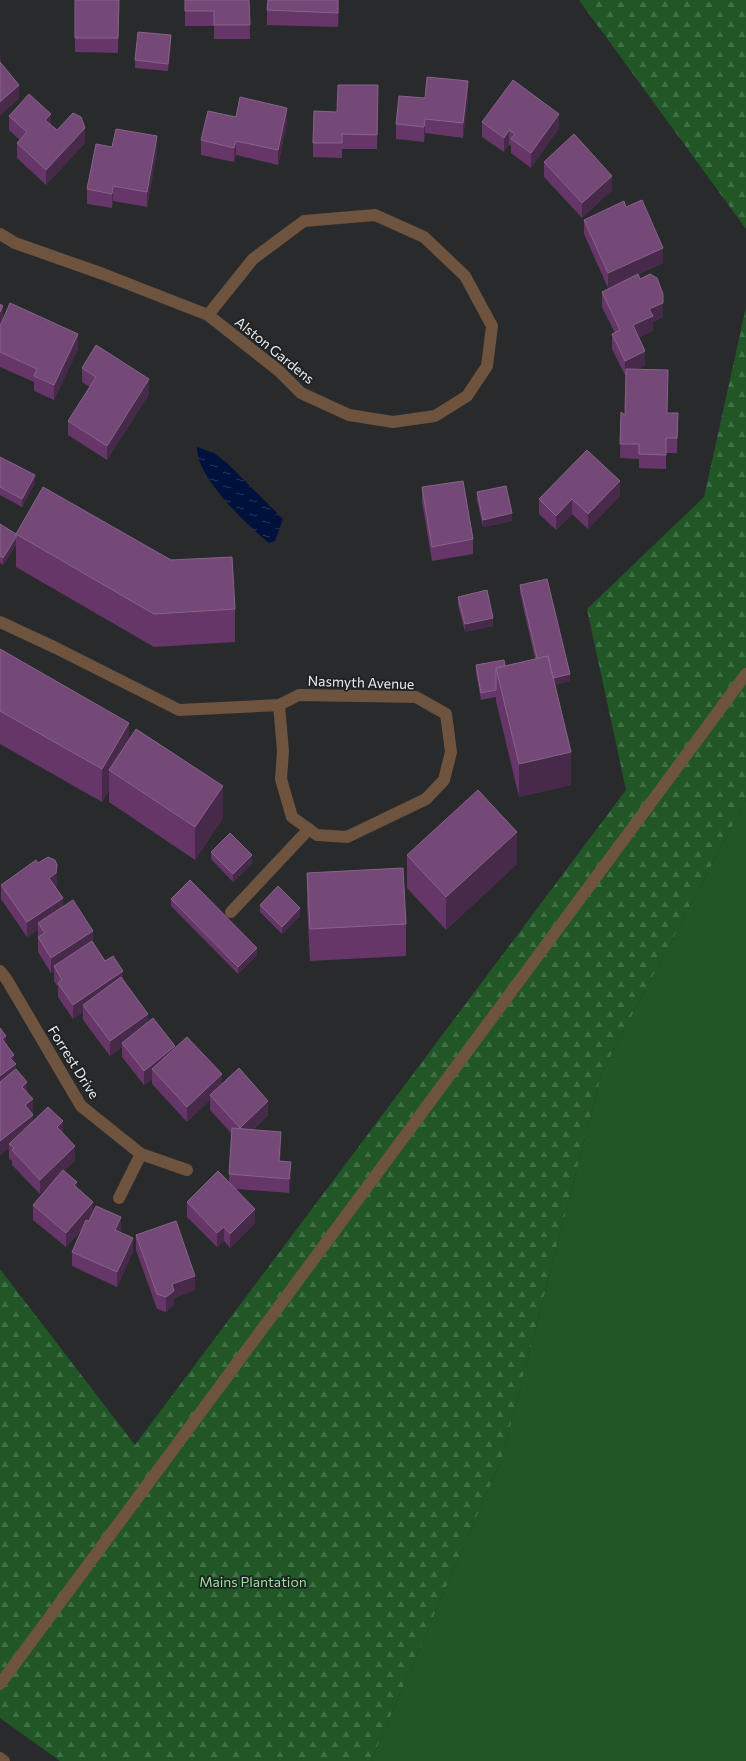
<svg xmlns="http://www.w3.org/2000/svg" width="746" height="1761" font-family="Commissioner,sans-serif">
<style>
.grass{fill:#215727}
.forest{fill:url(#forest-firs)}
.water{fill:url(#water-ripples)}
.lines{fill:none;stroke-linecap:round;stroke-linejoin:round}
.service{stroke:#6e533e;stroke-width:12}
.minor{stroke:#6e533e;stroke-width:12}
.wall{fill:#663668}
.shaded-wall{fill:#47294a}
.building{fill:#744977;stroke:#87638a}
.labels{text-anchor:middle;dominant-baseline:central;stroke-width:3.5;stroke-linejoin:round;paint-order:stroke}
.street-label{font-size:14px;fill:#ecedef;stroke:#1e2022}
.park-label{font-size:14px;fill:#93e797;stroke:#1e2022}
</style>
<defs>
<pattern id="forest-firs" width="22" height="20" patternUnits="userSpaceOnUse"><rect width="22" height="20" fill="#215727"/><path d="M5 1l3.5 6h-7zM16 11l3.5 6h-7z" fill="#416f47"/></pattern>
<pattern id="water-ripples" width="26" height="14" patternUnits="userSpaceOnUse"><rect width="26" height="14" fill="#00123b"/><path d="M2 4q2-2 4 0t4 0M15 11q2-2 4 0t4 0" fill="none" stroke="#253558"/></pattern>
</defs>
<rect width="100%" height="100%" fill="#282a2c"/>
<path class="grass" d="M746 800V1761H371L502 1458 602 1072Z"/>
<path class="forest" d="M579 0H746V229Z
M746 307V800L602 1072 502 1458 371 1761H60L0 1718V1269L135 1445 626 790 587 609 704 497Z"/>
<path class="water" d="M197 447 214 453 227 463 283 519 275 541 269 543C247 525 196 477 197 447Z"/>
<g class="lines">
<path class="service" d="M231 912 309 829
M0 1684 746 674
M0 1758 4 1761"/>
<path class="minor" d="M375 215 424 237 465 276 492 326 487 366 467 396 435 416 393 422 349 415 301 393 279 371 208 315 253 259 304 221Z
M0 234 15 243 103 274 208 315
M0 622 56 648 179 710 279 705
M299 695 416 697 446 714 451 752 444 780 426 799 347 837 317 835 292 817 281 779 283 751 279 705Z
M0 971 7 980 81 1106 141 1154 187 1170
M119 1198 141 1154"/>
</g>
<path class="wall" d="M75 0H119L118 53 75 52Z
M185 0H249L250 39H214V26H185Z
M339 0 338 27 267 25V10Z
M171 43 168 71 135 68V60Z
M468 96 463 138 425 133 424 142 396 139V124L425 98Z
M378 100 377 149H342V158L313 157V143L337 112Z
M9 116 51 125 57 130 85 143 46 185 17 158V143L20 140 9 130Z
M236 117 287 122 278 165 236 155 234 162 201 155V140Z
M482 122 559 128 531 168 511 153V146L509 144 504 152 482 137Z
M112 147 157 151 147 207 113 201 112 208 87 204V189Z
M544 162 612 190 582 218 544 177Z
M626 207 663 263 608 288 584 234V220Z
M640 279 663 308V317L653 322V331L639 337 645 365 636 370 667 413H678L677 453H666V469L639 468V459L620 458 621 412 625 415 626 375H625L612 349V334L615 333 602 307V292Z
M0 304 3 319 78 349 54 400 34 391V382L0 367Z
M82 368 149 394 107 460 68 435V421L90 387 82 382Z
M0 457 35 483 22 507 0 495Z
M422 487 473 539V554L432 561 422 502Z
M477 492 512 521 483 527 477 500Z
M620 496 588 529 572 514 556 530 539 514V499Z
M0 524 16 534 235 609V642L154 647 16 567V545L3 565 0 563Z
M520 585 570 681 554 685 571 785 519 797 496 701V697L481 700 476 673V665L505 666 535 659 520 593Z
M458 597 493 626 465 632 458 605Z
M0 649 129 740 223 818 195 860 109 802V790L102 802 0 744Z
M211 852 252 863 233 882 211 859Z
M407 855 517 864 446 930 407 888Z
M38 863 57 879 56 888 63 907 93 943 105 961 123 980 148 1022 175 1047 222 1084 268 1115 253 1130 281 1147 280 1161 291 1176 289 1193 236 1189 255 1223 230 1248 224 1241 217 1247 187 1217V1202L229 1182V1174L232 1134 210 1110V1100L187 1122 152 1084V1079L144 1085 122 1057V1047L110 1056 83 1020V1012L73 1019 58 997V987L54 981V971L51 973 38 952V930L27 937 1 899V885Z
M307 873 406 924V956L310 961 307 906Z
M171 899 257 955 238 974 171 906Z
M260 905 300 916 282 934 260 912Z
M0 1028 14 1062 16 1070 27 1093 33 1114V1121L63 1134 75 1160 64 1171 77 1188 93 1212 121 1231 120 1232 133 1252 117 1287 72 1266V1252L83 1228 66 1247 33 1220V1205L56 1178 40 1194 12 1165V1161L9 1158V1148L0 1155Z
M136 1235 195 1290 174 1298V1305L166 1312 157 1309 136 1250Z"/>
<path class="shaded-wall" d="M338 0H339L338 27Z
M171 35V43L168 71V64Z
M1 55V70H0V56Z
M468 81V96L463 138V123Z
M19 85V99L0 116V102Z
M287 108V122L278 165V150Z
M51 114V128L45 120Z
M559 114V128L531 168V153Z
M425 119V133L424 142V127Z
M85 128V143L46 185V170Z
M509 130V144L504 152V138Z
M157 136V151L147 207V192Z
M236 141V155L234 162V148Z
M612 176V190L582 218V203Z
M113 186V201L112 208V194Z
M663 248V263L608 288V273Z
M663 294V317L653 322V331L633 340V325Z
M3 306V321L0 326V312Z
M78 334V349L54 400V385Z
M645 351V365L625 375V361Z
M149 379V394L107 460V446Z
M35 475V483L22 507V499Z
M620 481V496L588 529V514Z
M572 499V514L556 530V516Z
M512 513V521L483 527V520Z
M16 537V545L3 565V558Z
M493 618V626L465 632V624Z
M570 674V681L542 688V680Z
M129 723V755L109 770V790L102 802V769Z
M571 752V785L519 797V764Z
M223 786V818L195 860V827Z
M517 832V864L446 930V897Z
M252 855V863L233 882V874Z
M57 865V879L56 888 49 878Z
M63 898V912L38 923V930L27 937V922Z
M300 908V916L282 934V927Z
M93 931V946L54 966V971L51 973V958Z
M257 948V955L238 974V967Z
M123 971V985L83 1005V1012L73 1019V1005Z
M148 1014V1029L122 1043V1047L110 1056V1041Z
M6 1036V1051L2 1039Z
M175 1046V1060L152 1069V1079L144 1085V1071Z
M14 1055V1065L16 1064V1078L0 1090V1076L10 1058Z
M222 1074V1088L210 1095V1100L187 1122V1107Z
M27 1082V1097L22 1087Z
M33 1099V1114L25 1120V1105Z
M268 1101V1115L240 1142V1128Z
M33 1115V1129L9 1144V1148L0 1155V1141Z
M63 1121V1136L57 1127Z
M281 1132V1147L279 1175V1161Z
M75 1146V1160L40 1194V1180Z
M291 1162V1176L289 1193V1179Z
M77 1182V1196L74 1185Z
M93 1202V1216L66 1247V1233Z
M255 1209V1223L230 1248V1234Z
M121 1217V1231L115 1244V1230Z
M224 1227V1241L217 1247V1233Z
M133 1238V1252L117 1287V1272Z
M195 1276V1290L174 1298V1305L166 1312V1297L172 1284Z"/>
<path class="building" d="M75 0H119L118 38H75Z
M185 0H249L250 25H214V11H185Z
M268 0H338V13L267 10Z
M138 32 171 35 168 64 135 60Z
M0 62 19 85 0 102Z
M427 77 468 81 463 123 425 119 424 127 396 124 399 96 425 98Z
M513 80 559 114 531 153 511 139 515 134 509 130 504 138 482 122Z
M338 85H378L377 135 342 134V143H313L314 111 337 112Z
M29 94 51 114 45 120 57 130 73 113 81 117 85 128 46 170 17 143 27 132 9 116Z
M240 97 287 108 278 150 236 141 234 148 201 140 208 111 236 117Z
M116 129 157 136 147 192 113 186 112 194 87 189 96 144 112 147Z
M574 134 612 176 582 203 544 162Z
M642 200 663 248 608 273 584 220 624 201 626 207Z
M638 274 640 279 650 274 657 278 663 294V303L649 309 653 316 633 325 645 351 625 361 612 334 620 330 602 292Z
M10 303 78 334 54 385 34 376 37 369 0 352V326Z
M0 304 3 306 0 312Z
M96 345 149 379 107 446 68 421 96 377 82 368Z
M626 369 668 370 667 413H678L677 438H666V455L639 454V444H620L621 412 625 415Z
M587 450 620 481 588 514 572 499 556 516 539 499Z
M0 457 35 475 22 499 0 487Z
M463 481 473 539 432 547 422 487Z
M506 486 512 513 483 520 477 492Z
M43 487 171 560 232 557 235 609 154 614 16 534Z
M0 524 16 534V537L3 558 0 556Z
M547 579 570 674 553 678 548 656 537 658 520 585Z
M487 590 493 618 465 624 458 597Z
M0 649 129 723 102 769 0 711Z
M548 656 571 752 519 764 496 668Z
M504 660 505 666 496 668V690L481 693 476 665Z
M136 729 223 786 195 827 109 770Z
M478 790 517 832 446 897 407 855Z
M230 833 252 855 233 874 211 852Z
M48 857 55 860 57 865 56 873 49 878 63 898 27 922 1 885 36 860 38 863Z
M403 868 406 924 310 929 307 873Z
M190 880 257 948 238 967 171 899Z
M278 886 300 908 282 927 260 905Z
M73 900 93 931 51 958 38 937 45 933 38 923Z
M92 941 105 961 113 956 123 971 73 1005 58 983 62 980 54 966Z
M121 977 148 1014 110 1041 83 1005Z
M153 1018 175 1046 144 1071 122 1043Z
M0 1028 6 1036 2 1039 14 1055 10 1058 16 1064 0 1076Z
M187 1037 222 1074 187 1107 152 1069Z
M239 1068 268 1101 240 1128 210 1095Z
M16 1069 27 1082 22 1087 33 1099 25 1105 33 1115 0 1141V1082Z
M48 1107 63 1121 57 1127 75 1146 40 1180 12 1150 14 1148 9 1144Z
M232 1128 281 1132 279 1161 291 1162 289 1179 229 1174Z
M63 1170 77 1182 74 1185 93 1202 66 1233 33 1205Z
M218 1171 255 1209 230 1234 224 1227 217 1233 187 1202Z
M96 1206 121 1217 115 1230 133 1238 117 1272 72 1252 86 1220 89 1221Z
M176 1221 195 1276 172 1284 174 1291 166 1297 157 1294 136 1235Z"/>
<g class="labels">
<g class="street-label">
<text transform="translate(275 350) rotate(39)">Alston Gardens</text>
<text transform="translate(361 682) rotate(2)">Nasmyth Avenue</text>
<text transform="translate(74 1062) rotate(58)">Forrest Drive</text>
</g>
<g class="park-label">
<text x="253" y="1581">Mains Plantation</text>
</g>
</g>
</svg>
